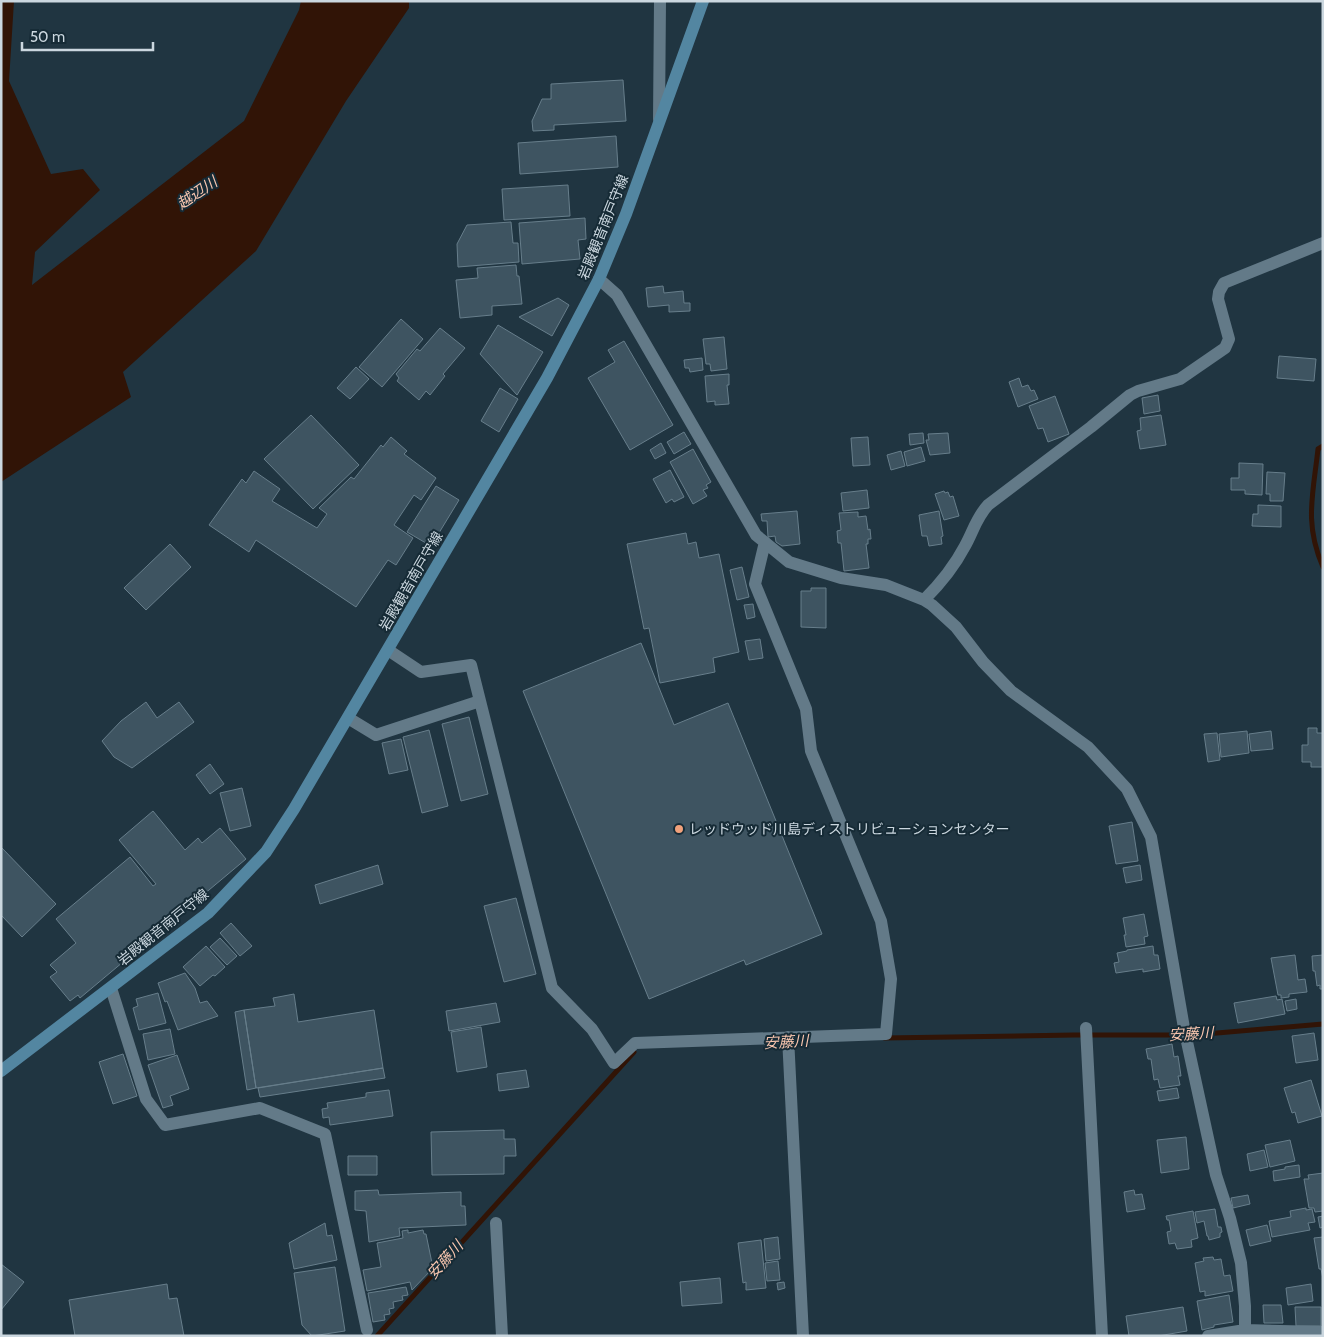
<svg xmlns="http://www.w3.org/2000/svg" width="1324" height="1337" font-family="Cabin,'Noto Sans JP',sans-serif">
<style>
.water{fill:#311406}
.lines{fill:none;stroke-linecap:round;stroke-linejoin:round}
.stream{stroke:#311406;stroke-width:5}
.building{fill:#3e5461;stroke:#677e8b}
.street{stroke:#637a88;stroke-width:12}
.secondary{stroke:#5386a1;stroke-width:12}
.poi-dot{fill:#f1a17b;stroke:#162b36;stroke-width:2}
.labels{text-anchor:middle;dominant-baseline:central;stroke-width:4;stroke-linejoin:round;paint-order:stroke}
.street-label{font-size:14px;fill:#cbd7df;stroke:#162b36}
.poi-label{font-size:14px;fill:#cbd7df;stroke:#162b36;text-anchor:start}
.water-label{font-size:15px;font-style:italic;fill:#f9c6af;stroke:#162b36}
</style>
<rect width="100%" height="100%" fill="#203541"/>
<path class="water" d="M1 1H14L9 81 51 174 83 169 100 190 35 252 32 285 244 121 299 10 301 1H409V8L346 101 256 251 123 372 131 397 1 482Z"/>
<g class="lines">
<path class="stream" d="M1323 446 1318 449C1313 495 1304 523 1323 567
M884 1038 1074 1035H1194L1323 1024
M377 1336 634 1052"/>
</g>
<path class="building" d="M623 80 626 121 554 125V130L533 131 532 121 542 99H551V84Z
M616 136 618 167 520 174 518 143Z
M568 185 570 216 504 220 502 189Z
M585 218 586 239 578 240 580 259 522 264 519 223Z
M511 222 513 243H518L519 262 458 267 457 244 467 225Z
M516 265 517 276H519L522 304 492 306V315L460 318 456 280 478 278 477 268Z
M663 286 664 293 683 291 684 303H690V311L669 312V305L648 307 646 288Z
M558 298 569 305 552 336 519 317Z
M401 319 423 339 382 387 359 367Z
M498 325 543 352 517 395 480 354Z
M440 328 465 348 443 374 445 376 430 395 426 391 419 400 397 381 399 378 396 374 417 349 420 351Z
M724 337 727 369 711 371 710 364H706L703 339Z
M624 341 673 425 630 450 588 378 615 362 608 350Z
M1279 356 1316 359 1314 381 1277 378Z
M702 358 703 370 690 372 689 368H685L684 360Z
M356 367 369 379 350 399 337 388Z
M729 374V385H727L729 404 715 405V401L707 402 705 376Z
M1019 378 1022 387 1028 385 1031 391 1034 390 1038 399 1018 407 1009 382Z
M500 388 518 399 499 432 481 421Z
M1158 395 1160 411 1144 414 1142 398Z
M1055 396 1069 434 1048 442 1043 428 1038 429 1029 406Z
M311 415 359 465 313 509 264 459Z
M1161 415 1166 445 1140 449 1137 431 1141 430 1140 418Z
M684 432 691 444 674 454 667 442Z
M923 433 924 443 910 445 909 434Z
M948 433 950 453 930 455 926 440H929L928 434Z
M391 437 407 451 404 454 436 478 421 500 414 495 394 525 413 538 396 565 388 560 356 607 256 540 249 552 209 525 242 479 246 483 254 471 280 489 272 501 317 528 327 514 319 508 351 477 354 479 381 445 383 447Z
M868 437 870 465 853 466 851 438Z
M661 443 666 453 655 459 650 450Z
M921 447 925 461 907 466 904 452Z
M693 449 711 482 706 485 708 488 703 490 707 496 693 504 670 462Z
M901 451 905 466 891 470 887 455Z
M1239 463 1263 464 1262 495 1245 494V490H1231V478H1239Z
M670 470 684 497 674 502 672 499 666 503 653 479Z
M1267 472 1285 473 1283 501H1270V494H1266Z
M436 486 459 500 431 546 407 532Z
M867 490 869 508 843 511 841 493Z
M944 491 945 493 948 492 950 497 953 496 959 516 944 520 935 494Z
M1258 505 1281 506V527L1252 526 1253 514H1258Z
M797 511 800 544 782 546 776 542 775 536 768 537 767 521H762L761 514Z
M939 511 943 536 941 537 942 544 929 546 927 536H922L919 515Z
M858 512V517L866 516 868 530 870 529 871 539H868V544H866L869 568 844 571 841 543H838L837 531 841 530 839 513Z
M686 533 688 544 696 542 699 558 719 554 739 652 713 658 715 672 660 683 649 628 644 629 627 544Z
M170 544 191 567 146 610 124 588Z
M742 567 749 597 737 600 730 570Z
M811 588H826V628L801 627V591H811Z
M753 604 755 617 747 619 744 605Z
M760 639 763 658 749 660 745 641Z
M641 643 674 725 728 703 822 934 746 965 744 960 649 999 523 691Z
M146 702 157 718 179 702 194 722 132 768 114 757 102 741 121 721Z
M469 717 488 794 461 801 442 724Z
M1308 728H1317V733H1323V767H1311V762H1302V745H1308Z
M429 730 448 806 422 813 403 737Z
M1247 731 1249 753 1221 757 1219 734Z
M1271 731 1273 749 1251 751 1249 734Z
M1217 733 1220 760 1208 762 1204 734Z
M401 739 408 770 389 774 382 743Z
M210 764 224 784 210 794 196 775Z
M242 788 251 826 230 831 220 793Z
M153 811 185 850 198 838 202 843 220 828 246 859 80 998 78 995 70 1001 50 977 57 972 50 965 76 943 56 919 130 857 153 886 156 884 119 840Z
M1132 822 1138 861 1116 864 1109 826Z
M1 847 56 904 22 937 1 915Z
M378 865 383 884 320 904 315 885Z
M1140 865 1142 880 1126 883 1123 868Z
M516 898 536 974 504 982 484 906Z
M1144 914 1148 936 1144 937 1145 944 1126 947 1124 935H1126L1123 918Z
M231 923 252 946 240 956 220 933Z
M220 938 237 956 227 965 210 947Z
M206 946 225 967 215 976 213 975 200 986 183 967Z
M1153 946 1154 955H1158L1160 969 1143 972V969L1116 973 1114 963 1119 962 1117 953 1127 951V950Z
M1295 955 1298 980 1305 979 1307 992 1289 994V997L1281 998V995H1278L1271 958Z
M1323 955V989H1320V985L1317 986 1315 971H1313L1312 956Z
M185 973 195 988 200 1003 207 1001 218 1016 178 1030 167 1001 165 1002 158 983Z
M158 993 166 1023 139 1030 133 1008 138 1006 136 999Z
M294 994 298 1022 374 1010 383 1068 256 1088 244 1010 275 1006 273 998Z
M1276 996 1277 1000 1282 999 1285 1014 1238 1023 1234 1003Z
M1296 999 1297 1009 1287 1011 1285 1001Z
M496 1003 500 1022 449 1031 446 1011Z
M244 1010 256 1088 247 1090 235 1012Z
M481 1027 487 1067 457 1072 451 1032Z
M170 1029 175 1054 148 1060 143 1034Z
M1314 1033 1318 1060 1296 1063 1292 1036Z
M1172 1044 1174 1057 1178 1056 1181 1076H1178L1180 1085 1160 1088 1158 1079 1154 1080 1151 1059H1148L1146 1049Z
M123 1054 137 1096 113 1104 99 1062Z
M177 1055 189 1089 170 1096 173 1105 163 1108 148 1065Z
M383 1068 385 1078 260 1097 258 1088Z
M526 1070 529 1087 499 1091 497 1074Z
M1311 1080 1322 1116 1298 1123 1295 1112 1292 1113 1284 1088Z
M1177 1088 1179 1098 1159 1101 1157 1091Z
M389 1090 393 1116 330 1125 329 1117 323 1118 322 1109 328 1108 327 1103 366 1097V1093Z
M504 1130V1139H515L516 1156H504V1174L432 1175 431 1132Z
M1186 1137 1189 1169 1161 1173 1157 1140Z
M1290 1140 1295 1161 1270 1167 1265 1145Z
M1264 1150 1268 1167 1250 1171 1247 1154Z
M348 1156H377V1175H348Z
M1299 1165 1300 1177 1274 1181 1273 1171 1285 1169V1167Z
M1323 1173V1211L1315 1212 1314 1208H1309L1304 1179H1309L1308 1175Z
M378 1190 379 1195 461 1192V1206H465L466 1225 399 1228 400 1236 369 1242 366 1211 355 1210V1191Z
M1134 1190 1135 1195 1142 1194 1145 1209 1127 1212 1124 1192Z
M1248 1195 1250 1204 1233 1208 1231 1198Z
M1306 1208V1210L1312 1209 1315 1222 1308 1223 1310 1230 1272 1237 1269 1221 1291 1217 1290 1211Z
M1215 1209 1218 1227H1221L1222 1232 1220 1233V1237L1209 1240 1208 1236H1207L1204 1221 1197 1223 1195 1212Z
M1193 1211 1198 1238 1191 1240 1192 1247 1177 1249 1175 1243 1169 1244 1167 1232 1171 1231 1169 1220H1167L1166 1216Z
M1323 1216V1227L1320 1228 1318 1217Z
M325 1223 327 1236 332 1235 337 1260 294 1269 289 1243Z
M1267 1225 1271 1241 1250 1246 1246 1230Z
M408 1230V1233L423 1230 424 1234H426L433 1268 412 1290 410 1282 367 1291 363 1270 381 1267 377 1243 403 1238 402 1231Z
M778 1237 780 1259 766 1261 764 1239Z
M1323 1237V1279L1321 1269H1319L1314 1238Z
M761 1240 766 1288 746 1290V1282L743 1283 738 1243Z
M1213 1257 1214 1260 1221 1259 1224 1276 1230 1275 1233 1291 1205 1296V1291L1200 1292 1195 1263 1204 1261 1203 1258Z
M778 1261 780 1280 767 1281 765 1263Z
M1 1264 24 1282 1 1310Z
M335 1267 345 1331 312 1336 302 1325 294 1273Z
M720 1278 722 1303 682 1306 680 1282Z
M784 1282 785 1288 778 1290 777 1283Z
M167 1284 169 1299 177 1298 184 1336H75L69 1300Z
M1311 1284 1313 1301 1288 1305 1286 1288Z
M406 1287 408 1295 402 1296 403 1300 393 1302 394 1308 389 1309 390 1314 384 1315 385 1320 373 1322 368 1293Z
M1229 1295 1233 1322 1214 1325V1327L1202 1330 1197 1301Z
M1263 1305H1281L1283 1323H1264Z
M1183 1307 1187 1331 1158 1336H1129L1126 1316Z
M1295 1307H1321V1326H1296Z"/>
<g class="lines">
<path class="street" d="M659 119 660 1
M599 279 617 295 756 535 789 562 841 578 886 585 924 600 932 605 956 627 983 662 1011 691 1088 747 1127 789 1151 837 1184 1028 1216 1175 1230 1218 1241 1263 1245 1306V1330
M924 600C940 584 954 567 965 546 973 532 976 518 988 505L1091 427 1130 395 1138 391 1180 379 1225 348 1229 339 1218 299 1219 292 1224 283 1323 243
M388 650 421 672 471 665 552 988 592 1029 614 1063 635 1043 886 1034 891 979 881 921 811 751 806 709 755 584 765 542
M348 718 376 735 480 701
M111 988 146 1099 165 1125 260 1108 325 1134 367 1330
M1086 1028 1102 1336
M788 1037 803 1336
M496 1223 502 1336
M1208 1336 1245 1330 1323 1332"/>
<path class="secondary" d="M1 1071 208 913 266 852 294 809 547 378 599 279 626 214 703 1"/>
</g>
<circle class="poi-dot" cx="679" cy="829" r="5"/>
<g class="labels">
<g class="street-label">
<text transform="translate(603 227) rotate(-68)">岩殿観音南戸守線</text>
<text transform="translate(411 581) rotate(-60)">岩殿観音南戸守線</text>
<text transform="translate(163 927) rotate(-39)">岩殿観音南戸守線</text>
</g>
<g class="poi-label">
<text x="689" y="829">レッドウッド川島ディストリビューションセンター</text>
</g>
<g class="water-label">
<text transform="translate(197 193) rotate(-34)">越辺川</text>
<text transform="translate(1191 1034) rotate(-3)">安藤川</text>
<text transform="translate(786 1042) rotate(-3)">安藤川</text>
<text transform="translate(445 1260) rotate(-48)">安藤川</text>
</g>
</g>
<rect width="1324" height="1337" fill="none" stroke="#cbd7df" stroke-width="5"/>
<path d="M22 42v8h131v-8" fill="none" stroke="#cbd7df" stroke-width="2.5"/>
<text x="30" y="42" font-size="15" fill="#cbd7df" stroke="#162b36" stroke-width="4" paint-order="stroke">50 m</text>
</svg>
